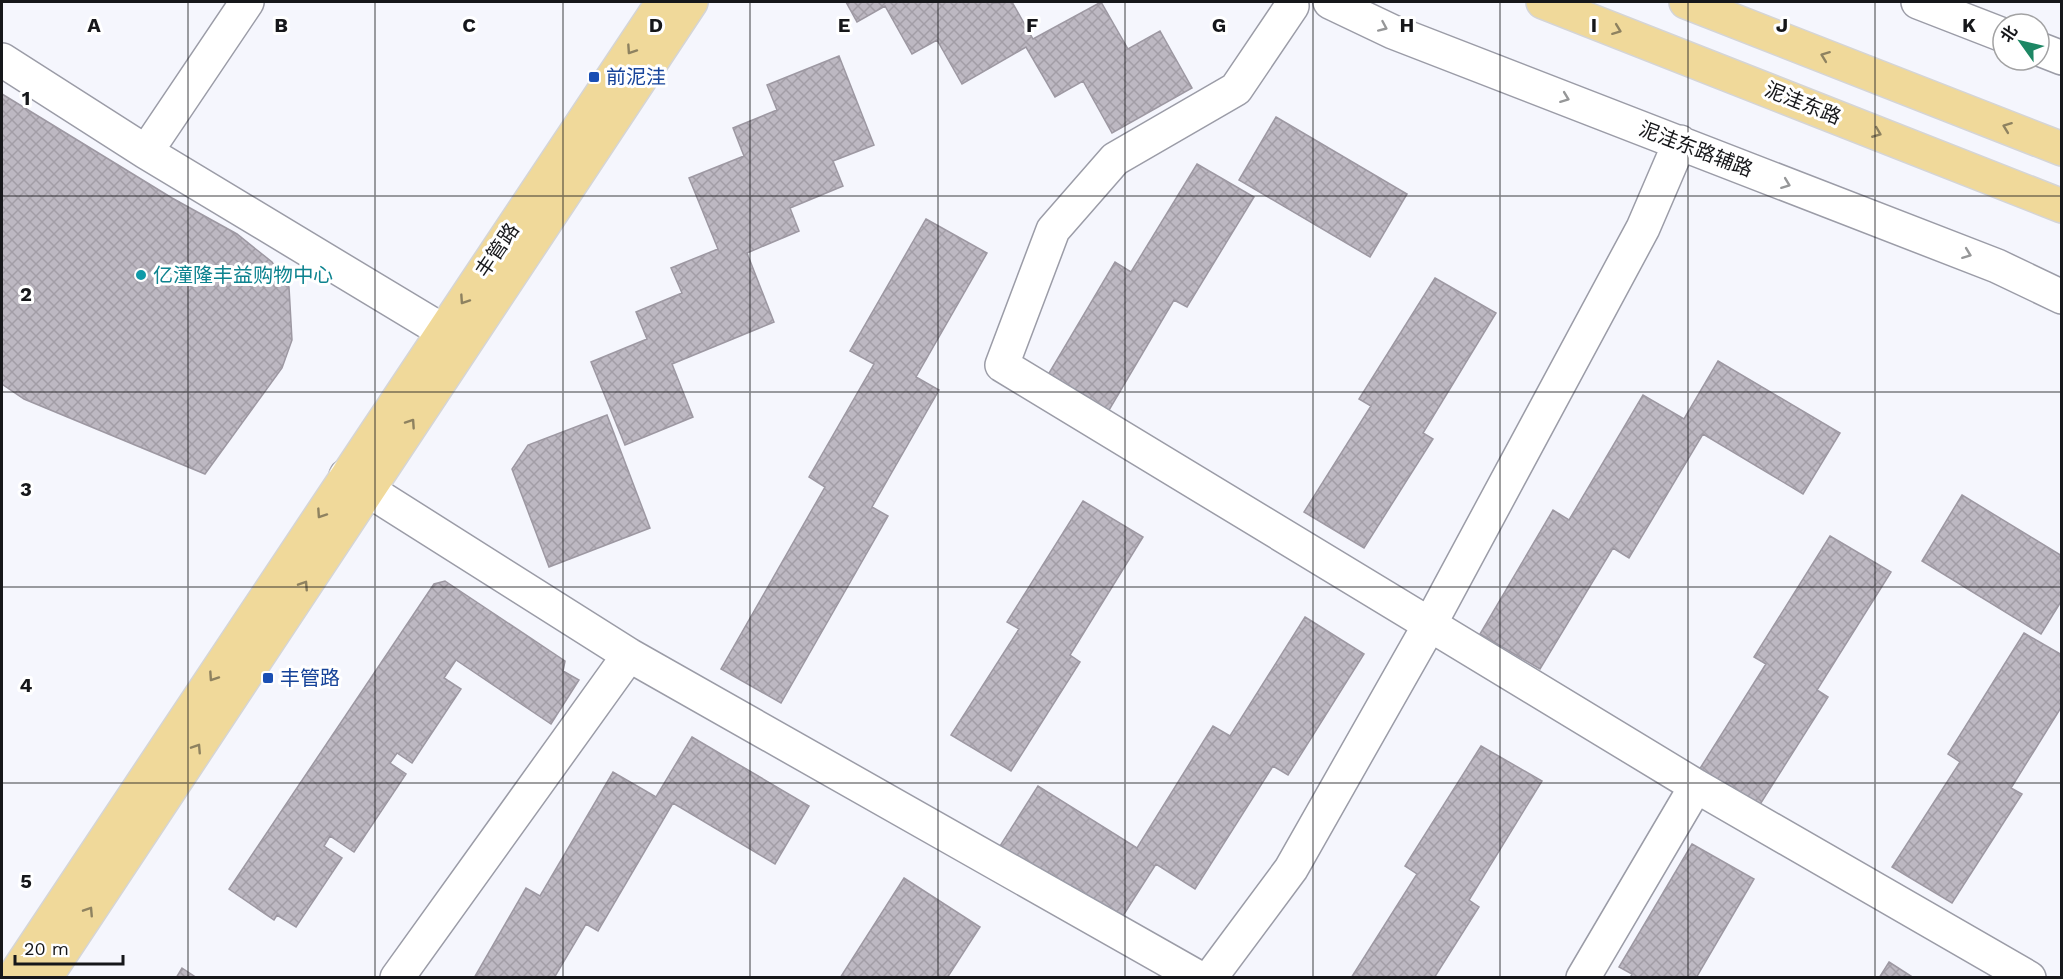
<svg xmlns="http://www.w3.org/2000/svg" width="2063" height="979" font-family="'Work Sans','Noto Sans SC',sans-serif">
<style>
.building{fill:url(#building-cross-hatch);stroke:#9d98a2;stroke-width:1.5}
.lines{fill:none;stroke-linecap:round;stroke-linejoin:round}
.minor-casing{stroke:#9b9ca7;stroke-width:36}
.major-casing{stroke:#d5d5d6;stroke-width:36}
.minor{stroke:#fff;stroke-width:33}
.major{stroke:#f0d99a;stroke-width:33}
.oneway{stroke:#969798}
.oneway2{stroke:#8e8260}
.grid{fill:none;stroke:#16171a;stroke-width:1.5;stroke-opacity:0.55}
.transit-dot{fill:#1a4fb4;stroke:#fff;stroke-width:2}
.culture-dot{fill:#0f9aa8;stroke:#fff;stroke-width:2}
.labels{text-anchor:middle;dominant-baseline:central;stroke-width:6;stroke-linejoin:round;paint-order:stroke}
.transit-label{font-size:20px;fill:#164399;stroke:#fff;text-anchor:start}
.street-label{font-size:20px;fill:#16171a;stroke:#fff}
.culture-label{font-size:20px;fill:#0d838f;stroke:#fff;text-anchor:start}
.grid-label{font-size:20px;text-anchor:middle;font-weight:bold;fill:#16171a;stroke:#fff;stroke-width:6;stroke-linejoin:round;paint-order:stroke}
</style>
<defs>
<pattern id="building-cross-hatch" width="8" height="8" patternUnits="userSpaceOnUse" patternTransform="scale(1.5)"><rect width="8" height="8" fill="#bdb8c2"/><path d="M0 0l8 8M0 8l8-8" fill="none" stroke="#a29da6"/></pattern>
</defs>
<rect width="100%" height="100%" fill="#f5f6fd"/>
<path class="building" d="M846 2H991L992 3 1012 2 1033 39 1101 2 1128 49 1160 31 1192 88 1112 133 1083 81 1055 97 1026 47 962 84 937 40 912 54 885 6 857 22Z
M839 56 874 145 833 161 843 186 790 208 799 231 747 253 774 322 672 364 693 417 625 445 591 362 647 339 636 312 682 293 671 268 718 249 689 178 744 156 733 128 777 110 767 85Z
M2 94 172 198 237 234 272 262 289 287 292 340 282 368 205 474 24 399 2 384Z
M1276 117 1407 194 1370 257 1239 180Z
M1197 164 1254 197 1187 307 1174 300 1102 422 1042 385 1115 262 1131 272Z
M926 219 987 253 916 377 939 390 872 507 888 516 781 703 721 669 825 487 809 477 874 364 850 351Z
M1435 278 1496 313 1423 433 1433 439 1364 548 1304 512 1371 406 1359 399Z
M1718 361 1840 433 1803 494 1703 434 1629 558 1613 548 1540 669 1480 634 1553 510 1569 520 1643 395 1684 419Z
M607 415 650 528 549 567 512 469 528 445Z
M1962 495 2062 556V600L2041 634 1922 561Z
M1083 501 1143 537 1070 655 1080 662 1011 771 951 735 1019 629 1007 622Z
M1830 536 1891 572 1817 690 1828 697 1759 806 1699 770 1766 664 1754 657Z
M445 581 565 661 563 671 579 680 551 724 456 660 444 678 461 689 412 763 397 753 390 763 406 774 354 852 330 836 324 846 342 858 296 927 277 915 274 920 229 889 434 584Z
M1305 617 1364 654 1288 775 1273 766 1195 889 1156 864 1119 922 1000 846 1038 786 1137 848 1213 726 1230 736Z
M2024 633 2062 655V706L2011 788 2022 794 1952 903 1892 867 1960 762 1948 754Z
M692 737 809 806 775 864 673 803 598 931 586 924 554 978H474L526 888 540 896 613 772 656 797Z
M1481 746 1542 781 1469 900 1479 907 1434 978H1351L1417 874 1405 866Z
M1692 844 1754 879 1696 978H1630L1632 974 1619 967Z
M904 878 980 927 947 978H840Z
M1889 962 1914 978H1879Z
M182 968 197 978H176Z"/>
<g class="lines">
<defs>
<path id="minor" d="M1330 2 1393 32 1997 266 2062 297
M1918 2 2003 35
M1292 6 1236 89 1115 159 1053 230 1002 365 1696 786 2029 978
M2039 49 2062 58
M2 60 146 152 443 331
M146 152 247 2
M346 476 629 655 1199 978
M397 978 629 655
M1210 978 1291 869 1430 624 1643 228 1680 142
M1583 978 1696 786"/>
<path id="major" d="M1543 2 2062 206
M1686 2 2062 149
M13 978 663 2
M45 978 691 2"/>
</defs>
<use href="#minor" class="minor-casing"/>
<use href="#major" class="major-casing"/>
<use href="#minor" class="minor"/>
<use href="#major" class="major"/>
</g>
<defs><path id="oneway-chevron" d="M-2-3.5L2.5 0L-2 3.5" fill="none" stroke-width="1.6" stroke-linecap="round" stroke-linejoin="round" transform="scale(1.5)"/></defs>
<g class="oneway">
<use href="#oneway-chevron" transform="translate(1383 27) rotate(24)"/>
<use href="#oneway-chevron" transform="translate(1565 98) rotate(21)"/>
<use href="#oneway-chevron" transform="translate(1786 184) rotate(21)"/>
<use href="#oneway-chevron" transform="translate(1967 254) rotate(21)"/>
</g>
<g class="oneway2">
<use href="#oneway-chevron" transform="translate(1617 30) rotate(21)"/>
<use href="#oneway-chevron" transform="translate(631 50) rotate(124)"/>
<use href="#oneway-chevron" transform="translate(1825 56) rotate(-159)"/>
<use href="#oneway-chevron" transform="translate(2007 127) rotate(-159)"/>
<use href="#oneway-chevron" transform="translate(1877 133) rotate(22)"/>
<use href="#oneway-chevron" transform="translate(464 300) rotate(124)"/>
<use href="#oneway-chevron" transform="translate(411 423) rotate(-56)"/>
<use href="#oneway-chevron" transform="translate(321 514) rotate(124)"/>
<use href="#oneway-chevron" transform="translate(304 585) rotate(-57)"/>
<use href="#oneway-chevron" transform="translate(213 677) rotate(124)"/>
<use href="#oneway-chevron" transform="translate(197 748) rotate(-57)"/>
<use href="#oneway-chevron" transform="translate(89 911) rotate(-57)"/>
</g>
<path class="grid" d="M188 2V978M375 2V978M563 2V978M750 2V978M938 2V978M1125 2V978M1313 2V978M1500 2V978M1688 2V978M1875 2V978M2 196H2062M2 392H2062M2 587H2062M2 783H2062"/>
<g class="transit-dot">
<rect x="588" y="71" width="12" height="12" rx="3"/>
<rect x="262" y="672" width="12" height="12" rx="3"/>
</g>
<circle class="culture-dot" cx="141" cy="275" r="6"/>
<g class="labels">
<g class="transit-label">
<text x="606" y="77">前泥洼</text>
<text x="280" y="678">丰管路</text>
</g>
<g class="street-label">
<text transform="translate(1803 103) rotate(22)">泥洼东路</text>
<text transform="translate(1696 149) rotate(21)">泥洼东路辅路</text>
<text transform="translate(497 250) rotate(-56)">丰管路</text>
</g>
<g class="culture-label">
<text x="153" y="275">亿潼隆丰益购物中心</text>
</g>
</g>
<g class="grid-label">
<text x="94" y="32">A</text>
<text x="281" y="32">B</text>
<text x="469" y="32">C</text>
<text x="656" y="32">D</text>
<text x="844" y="32">E</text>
<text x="1032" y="32">F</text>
<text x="1219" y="32">G</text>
<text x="1407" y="32">H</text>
<text x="1594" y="32">I</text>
<text x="1782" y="32">J</text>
<text x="1969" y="32">K</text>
<text x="26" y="105">1</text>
<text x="26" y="301">2</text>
<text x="26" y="496">3</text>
<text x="26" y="692">4</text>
<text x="26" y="888">5</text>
</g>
<rect width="2063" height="979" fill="none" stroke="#16171a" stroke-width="6"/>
<g transform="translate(2021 42) rotate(304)"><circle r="28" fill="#ffffff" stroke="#a2a2a3" stroke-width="1.5"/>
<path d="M0-4.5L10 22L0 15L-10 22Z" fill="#1d8764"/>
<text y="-9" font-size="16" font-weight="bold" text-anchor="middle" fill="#16171a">北</text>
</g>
<path d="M15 955v9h108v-9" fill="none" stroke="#16171a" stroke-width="3"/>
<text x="24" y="955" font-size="18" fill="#16171a" stroke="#ffffff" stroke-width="4.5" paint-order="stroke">20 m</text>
</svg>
